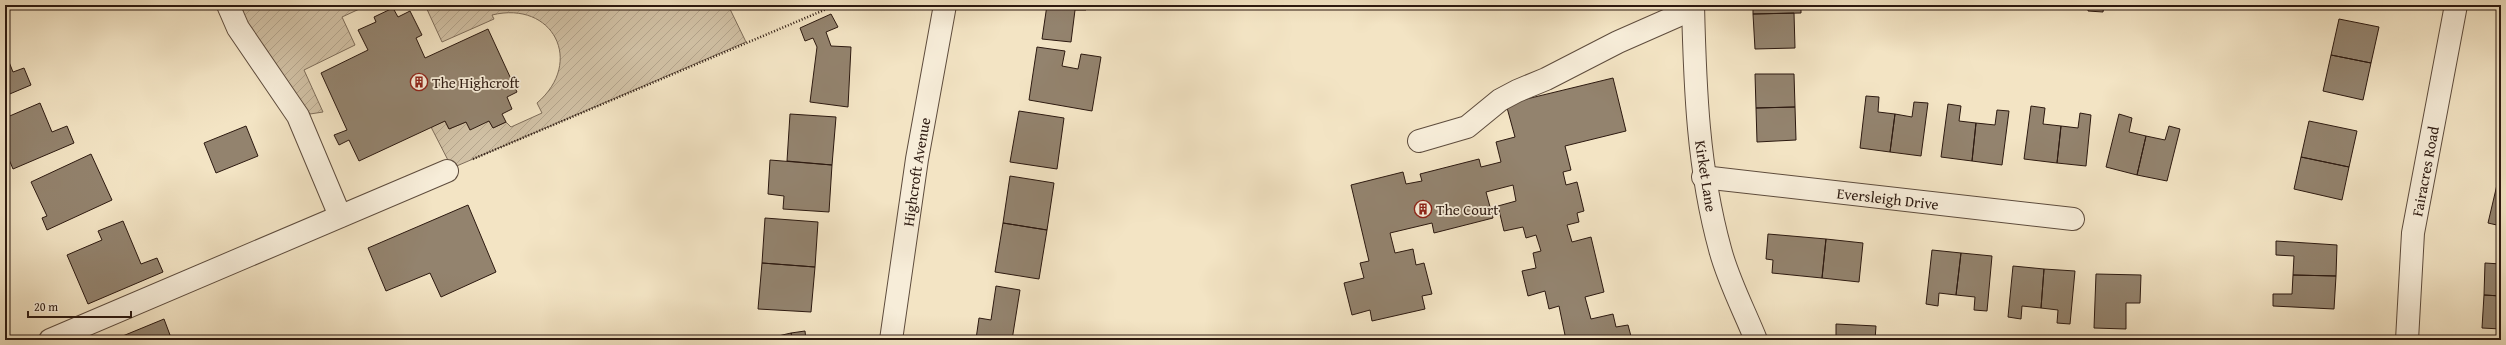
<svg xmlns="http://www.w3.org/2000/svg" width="2506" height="345" font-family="'Gentium Book Plus',serif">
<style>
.garden{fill:url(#garden-furrows);stroke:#7e6d5a}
.building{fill:#93836e;stroke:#2c1910}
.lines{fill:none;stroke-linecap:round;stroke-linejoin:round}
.minor-casing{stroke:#5e4c3d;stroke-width:24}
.path{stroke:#2c1910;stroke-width:2.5;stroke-dasharray:1 2;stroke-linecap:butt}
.minor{stroke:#f7edd9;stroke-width:22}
.labels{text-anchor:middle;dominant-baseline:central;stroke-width:3.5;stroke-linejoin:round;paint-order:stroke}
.poi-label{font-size:15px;fill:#2c1910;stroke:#f7edd9;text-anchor:start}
.street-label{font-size:15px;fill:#2c1910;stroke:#f7edd9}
</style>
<defs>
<pattern id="garden-furrows" width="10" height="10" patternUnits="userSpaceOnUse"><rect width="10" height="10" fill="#d1c1a5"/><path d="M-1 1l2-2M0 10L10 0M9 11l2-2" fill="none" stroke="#b4a58d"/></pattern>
</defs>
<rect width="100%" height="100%" fill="#f3e4c4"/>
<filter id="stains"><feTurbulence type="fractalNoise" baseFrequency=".005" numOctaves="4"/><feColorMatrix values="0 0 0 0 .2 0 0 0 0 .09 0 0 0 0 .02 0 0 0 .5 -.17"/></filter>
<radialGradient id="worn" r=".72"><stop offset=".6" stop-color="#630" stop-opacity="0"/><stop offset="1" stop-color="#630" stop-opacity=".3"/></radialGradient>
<path class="garden" d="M239 5H368L342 17 355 45 304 70 323 112 310 114 249 26Z
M425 5H728L746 42 452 168 431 127 445 121 449 129 466 122 489 121 493 128 506 122 511 127 542 113 537 103C585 62 553 0 492 15L494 19 442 42Z"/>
<path class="building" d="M1047 5H1087L1086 10H1075L1071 42 1042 39Z
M1753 5H1801V13L1753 14Z
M2042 5H2055V8L2041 7Z
M2088 5H2104L2103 12 2088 11Z
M393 8 398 17 410 11 422 35 416 38 425 58 488 29 517 92 507 97 512 109 502 114 506 122 493 128 489 121 470 130 466 122 449 129 445 121 359 161 349 140 339 145 334 135 347 130 321 73 368 50 358 30 376 22 374 17Z
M1794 13 1795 48 1755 49 1753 14Z
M831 14 838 27 826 32 831 46 851 47 848 107 810 102 817 47 813 38 805 41 800 28Z
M2339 19 2379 27 2371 63 2331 55Z
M1037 47 1065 51 1062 66 1078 69 1081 54 1101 57 1092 111 1029 100Z
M5 52 13 72 24 68 31 85 5 96Z
M2331 55 2371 63 2363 100 2323 91Z
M1755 74H1794L1795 107 1756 108Z
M1613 78 1626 131 1565 146 1571 170 1563 172 1566 185 1577 182 1584 211 1577 213 1579 222 1567 225 1572 242 1591 237 1604 292 1585 297 1591 319 1613 314 1616 327 1628 325 1632 340H1566L1559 306 1549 309 1545 291 1528 296 1522 271 1536 268 1533 253 1541 251 1536 235 1526 238 1523 227 1504 231 1498 206 1516 201 1513 185 1486 192 1493 218 1434 233 1432 223 1390 233 1395 253 1413 249 1416 265 1424 263 1432 294 1422 296 1425 309 1372 321 1370 310 1352 315 1344 283 1364 278 1360 263 1369 261 1351 185 1403 172 1406 184 1422 181 1420 174 1479 159 1481 167 1501 162 1496 142 1515 137 1506 104Z
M1866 96 1879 97 1878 112 1895 114 1890 152 1860 148Z
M1914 102 1928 103 1921 156 1890 152 1895 114 1912 117Z
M40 103 52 132 67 126 74 143 13 169 5 150V118Z
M1948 104 1961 106 1959 121 1976 123 1972 161 1941 157Z
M2031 106 2045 108 2043 124 2061 126 2057 163 2024 159Z
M1795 107 1796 140 1757 142 1756 108Z
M1997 110 2009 111 2002 165 1972 161 1976 123 1995 125Z
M1019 111 1064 118 1057 169 1010 162Z
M2080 113 2091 115 2086 166 2057 163 2061 126 2078 128Z
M790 114 836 117 832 165 787 161Z
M2119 114 2132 118 2129 132 2146 136 2137 175 2106 167Z
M2309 121 2357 131 2349 167 2301 157Z
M246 126 258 156 216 173 204 143Z
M2169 126 2180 129 2167 181 2137 175 2146 136 2165 140Z
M91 154 112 200 47 230 42 218 47 216 31 182Z
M2301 157 2349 167 2342 200 2294 189Z
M770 160 832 165 829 212 783 209 784 196 768 194Z
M2501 166V190L2496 189Z
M1010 176 1054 183 1047 230 1003 223Z
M2496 189 2501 190V226L2488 223Z
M468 205 496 272 441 297 430 273 386 291 368 248Z
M765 218 818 222 815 267 762 263Z
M123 221 141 264 157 258 163 272 88 304 67 255 102 240 98 231Z
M1003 223 1047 230 1039 279 995 272Z
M1768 234 1826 239 1822 278 1772 273 1773 260 1766 259Z
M1826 239 1863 243 1859 282 1822 278Z
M2276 241 2337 245 2336 276 2293 275 2294 256 2276 255Z
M1932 250 1961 253 1956 295 1939 293 1938 306 1926 304Z
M1961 253 1992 256 1987 311 1974 310 1975 297 1956 295Z
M762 263 815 267 811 312 758 309Z
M2485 263 2501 264V296L2484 295Z
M2013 266 2044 269 2041 308 2022 306 2021 319 2008 317Z
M2044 269 2075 271 2070 324 2057 323 2058 310 2041 308Z
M2096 274 2141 275 2140 303H2126V329L2094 328Z
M2293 275 2336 276 2334 309 2273 306V294H2292Z
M996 286 1020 290 1012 340 976 339 979 318 991 320Z
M2484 295 2501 296V329L2482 328Z
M164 319 170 335 156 340H113Z
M1836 324 1876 326 1875 340H1836Z
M805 331 806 340H793L791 333Z
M791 333 793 340H779L778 336Z
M778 336 779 340H765L764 338Z"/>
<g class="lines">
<defs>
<g id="minor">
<path d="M228 5 238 28 298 116 340 216"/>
<path d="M1693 5C1695 88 1698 169 1720 249 1728 280 1744 310 1756 340"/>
<path d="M1419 141 1467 127 1500 100 1517 91 1546 79 1618 42 1693 9"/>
<path id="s1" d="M1703 177 2073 219"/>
<path d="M50 340 447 171"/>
<path id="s2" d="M891 340 917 159 945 5"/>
<path id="s3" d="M2407 340 2413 233 2456 5"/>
</g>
</defs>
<use href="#minor" class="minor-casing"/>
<path class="path" d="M473 159 836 5"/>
<use href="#minor" class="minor"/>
</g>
<defs>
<symbol id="building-ring" viewBox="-11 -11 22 22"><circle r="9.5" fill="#f7edd9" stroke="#8f2418" stroke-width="1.5"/><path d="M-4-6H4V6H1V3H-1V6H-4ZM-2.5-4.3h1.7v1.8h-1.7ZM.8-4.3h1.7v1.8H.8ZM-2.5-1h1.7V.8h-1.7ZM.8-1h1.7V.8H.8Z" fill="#8f2418"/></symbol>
</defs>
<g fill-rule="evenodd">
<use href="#building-ring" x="409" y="72" width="20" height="20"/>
<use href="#building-ring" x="1413" y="199" width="20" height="20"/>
</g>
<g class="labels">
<g class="poi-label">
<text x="432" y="82">The Highcroft</text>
<text x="1436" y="209">The Court</text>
</g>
<g class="street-label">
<text stroke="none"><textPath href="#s2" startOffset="170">Highcroft Avenue</textPath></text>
<text stroke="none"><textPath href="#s3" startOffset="170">Fairacres Road</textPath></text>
<text transform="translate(1706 176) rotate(81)">Kirket Lane</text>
<text stroke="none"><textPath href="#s1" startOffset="186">Eversleigh Drive</textPath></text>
</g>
</g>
<rect width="2506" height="345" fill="none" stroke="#f3e4c4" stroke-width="20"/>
<rect x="6" y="6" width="2494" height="333" fill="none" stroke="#2c1910" stroke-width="2"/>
<rect x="10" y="10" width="2486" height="325" fill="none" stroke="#2c1910"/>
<path d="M28 311v6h103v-6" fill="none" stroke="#2c1910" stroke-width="2"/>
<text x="34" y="311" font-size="12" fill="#2c1910" stroke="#f7edd9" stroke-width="3" paint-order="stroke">20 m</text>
<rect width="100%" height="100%" filter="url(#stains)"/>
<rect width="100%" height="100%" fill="url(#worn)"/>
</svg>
